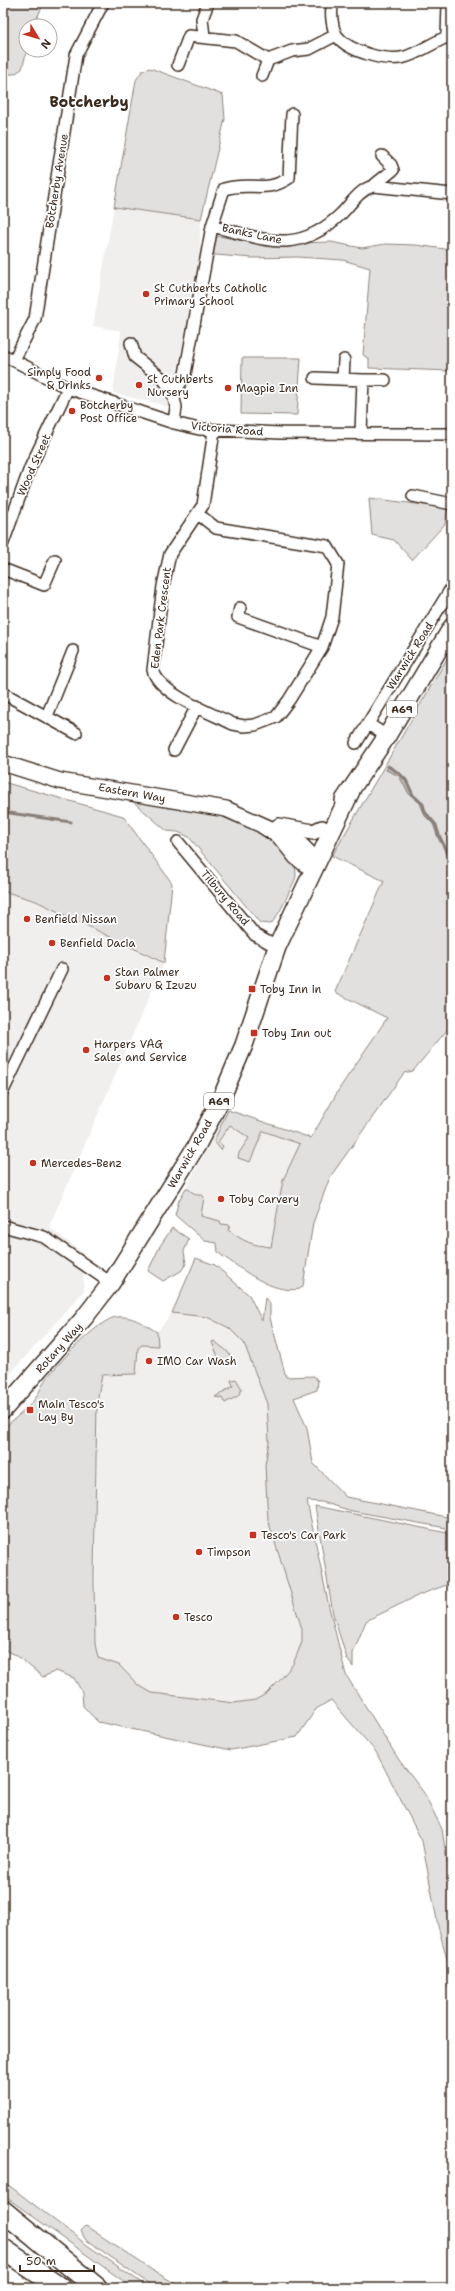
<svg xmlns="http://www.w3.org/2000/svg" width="455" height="2291" font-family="'Shantell Sans',sans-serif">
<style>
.built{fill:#f1efee}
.green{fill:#e2e0de;stroke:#8e857e}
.water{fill:#bcb6b3;stroke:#887e77}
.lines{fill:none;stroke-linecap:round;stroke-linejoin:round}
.stream{stroke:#887e77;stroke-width:3}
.street-casing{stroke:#3b2a1e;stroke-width:14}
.secondary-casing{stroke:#3b2a1e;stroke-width:18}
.primary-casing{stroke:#3b2a1e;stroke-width:20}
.highway-casing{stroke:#3b2a1e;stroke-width:23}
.street{stroke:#fff;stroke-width:11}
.secondary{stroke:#fff;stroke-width:15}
.primary{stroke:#fff;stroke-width:17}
.highway{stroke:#fff;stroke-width:20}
.poi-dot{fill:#c8321e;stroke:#fff;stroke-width:1.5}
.labels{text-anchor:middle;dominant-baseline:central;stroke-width:3.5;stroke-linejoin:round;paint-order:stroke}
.shield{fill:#fff;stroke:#766a62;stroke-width:1}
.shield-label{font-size:10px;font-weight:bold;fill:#3b2a1e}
.street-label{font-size:11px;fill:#3b2a1e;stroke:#fff}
.poi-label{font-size:11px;fill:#3b2a1e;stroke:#fff;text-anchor:start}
.district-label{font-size:15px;font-weight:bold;fill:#3b2a1e;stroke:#fff}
</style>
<rect width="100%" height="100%" fill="#fff"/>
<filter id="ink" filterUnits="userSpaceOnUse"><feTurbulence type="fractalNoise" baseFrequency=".025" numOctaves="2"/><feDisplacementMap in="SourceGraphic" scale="8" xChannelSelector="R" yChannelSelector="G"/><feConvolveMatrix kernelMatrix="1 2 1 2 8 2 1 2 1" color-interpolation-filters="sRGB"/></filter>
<g filter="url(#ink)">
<path class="built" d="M114 207 201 219 199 261 170 407 113 393 121 331 93 326Z
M3 891 36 901 164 963 49 1227 83 1253 84 1291 3 1382Z
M228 1110 311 1138 274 1256 263 1265 211 1241H205L175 1215 179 1200Z
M172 1313 207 1317 229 1328 244 1343 267 1404 269 1442 265 1465 268 1520 302 1629V1642L293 1664 266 1694 255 1700 234 1703 152 1693 138 1685 119 1665 98 1658 95 1644 97 1402 102 1375 136 1374 138 1348 142 1345 158 1346 157 1332Z"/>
<path class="green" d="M12 3H44L33 26H26L27 50 22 69 14 74H3V13Z
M150 68 223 95 225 119 201 219 114 207 136 80 142 71Z
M219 236 258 244 331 242 362 248 385 244 416 245 452 250V371L369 368V359L363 355 370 268 343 260 297 257 253 258 215 255 212 250 213 240Z
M242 358H301L297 415 241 414Z
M369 498 448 508 445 524 412 560 394 540 372 535Z
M452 650V1024L413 1071 404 1073 330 1177 313 1223 303 1286 300 1289C271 1294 244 1270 221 1255L218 1252 217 1243 205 1241 175 1215 179 1200 186 1188 197 1195H202L204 1197 201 1216 220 1221 221 1224 230 1225 228 1230C245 1242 251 1245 271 1247L283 1180 300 1144 263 1131 250 1162 238 1158 239 1153 249 1138 230 1125 218 1142 223 1146 221 1150 214 1141 228 1110 311 1138 341 1086 387 1018 335 992 384 881 332 856Z
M3 782 123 816 172 883 164 963 36 901 3 891Z
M131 800C172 807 296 818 296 875 296 880 291 887 289 892 284 904 279 914 271 924L260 923 189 837 178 832 167 831Z
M172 1228 189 1239 184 1251 186 1264 181 1271 163 1281 148 1271 160 1246Z
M196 1258 215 1265 249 1295 262 1321 265 1298 270 1304V1318L286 1377 314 1376 318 1381 317 1390 294 1398 307 1428 313 1463 346 1497 452 1518V1529L352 1511 322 1502 307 1501 329 1607 346 1675 399 1760 424 1793 442 1829 452 1895V1994L448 1988 447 1959 438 1926 422 1841 376 1752 331 1700 316 1709 297 1737 231 1750 98 1722 83 1706 82 1692 74 1678 56 1671 43 1677 16 1655 3 1649V1429C13 1419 25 1412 34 1400 38 1395 41 1388 44 1382 54 1367 99 1319 116 1317 132 1315 144 1324 157 1332L158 1346 142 1345 138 1348 136 1374 102 1375 97 1402 94 1579 95 1644 98 1658 119 1665 138 1685 152 1693 234 1703 255 1700 266 1694 280 1680 293 1664 302 1642V1629L268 1520 265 1465 269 1442 267 1404 244 1343 229 1328 207 1317 172 1313Z
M214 1341 227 1351 235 1362 221 1364 212 1342Z
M236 1379 242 1389 238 1396 225 1403 222 1398 215 1397 233 1386 231 1380Z
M315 1506 452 1534V1583L419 1595 366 1621 353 1653V1667L347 1659 333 1614Z
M3 2181 87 2245 149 2288H133L3 2195Z
M86 2226 152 2270 183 2288H155L85 2239 81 2231Z"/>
<path class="water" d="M388 766 399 773 406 780 413 795 423 804 428 817 436 825 452 864 438 838 433 824 425 816 420 803 409 794 399 776 386 770Z"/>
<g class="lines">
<path class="stream" d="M388 766 399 773 406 780 413 795 423 804 425 812 436 825 439 836 452 860
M3 812 71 822"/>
<defs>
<path id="street" d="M333 3C330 11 332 29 337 36 349 52 387 62 405 57 417 54 434 42 447 37L452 39
M204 36 202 19 208 3
M447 37 448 3
M178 65 189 36 236 41 268 60 292 51 309 49 336 35
M262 76 268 60
M373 186 393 170 391 165 382 156
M212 226 224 189C250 181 265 194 289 178L292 114
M131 343 135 357 163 379 172 390 176 407 174 423
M3 355 68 388 174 423 199 429 280 433 452 434
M14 360 35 319 76 55 103 3
M315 378 363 380 361 433
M343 379 344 360
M363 380H385
M174 395 185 374 212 226C265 239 296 257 341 214 351 204 359 190 373 186L452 194
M413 496 452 504
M198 514 216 528 327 546 338 564 332 617 322 647 289 700 276 717 255 725 244 726 233 724C211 713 159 694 153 670L163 586 170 554 203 505 214 431
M3 543 30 468 68 388
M3 569 44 585 55 560
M240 608 238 617 322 647
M3 693 76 733
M47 716 73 651
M368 724 387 736
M356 743 452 587
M174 750 197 706
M178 842 255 935 277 947
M3 1091 62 969
M3 1226 44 1237 111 1283"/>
<path id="secondary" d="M3 763 60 781 226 809 296 840 318 862 305 864 296 857 280 837 260 824
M279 826 313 832 322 828"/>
<path id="primary" d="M344 800 387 736 452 627
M3 1410 84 1318 111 1283 197 1145 221 1099 244 1045 277 947 351 791"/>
<path id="highway" d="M3 2211 97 2288
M3 2249 60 2288"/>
</defs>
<use href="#street" class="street-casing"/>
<use href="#secondary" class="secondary-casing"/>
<use href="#primary" class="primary-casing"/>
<use href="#highway" class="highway-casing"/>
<use href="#street" class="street"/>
<use href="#secondary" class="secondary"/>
<use href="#primary" class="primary"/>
<use href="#highway" class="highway"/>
</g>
</g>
<g class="poi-dot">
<circle cx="146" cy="294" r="4"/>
<circle cx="99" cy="378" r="4"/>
<circle cx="139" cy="385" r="4"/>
<circle cx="228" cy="388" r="4"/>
<circle cx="72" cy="411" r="4"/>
<circle cx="27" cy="919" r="4"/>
<circle cx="52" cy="943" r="4"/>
<circle cx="107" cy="978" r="4"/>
<rect x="248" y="985" width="8" height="8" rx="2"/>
<rect x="250" y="1029" width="8" height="8" rx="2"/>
<circle cx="86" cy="1050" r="4"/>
<circle cx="33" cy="1163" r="4"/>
<circle cx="221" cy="1199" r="4"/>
<circle cx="149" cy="1361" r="4"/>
<rect x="26" y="1406" width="8" height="8" rx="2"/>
<rect x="249" y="1531" width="8" height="8" rx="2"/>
<circle cx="199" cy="1552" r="4"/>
<circle cx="176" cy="1617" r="4"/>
</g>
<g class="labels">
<g class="shield">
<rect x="387" y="701" width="30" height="16" rx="3"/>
<rect x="204" y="1093" width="30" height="16" rx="3"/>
</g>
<g class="shield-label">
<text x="402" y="709">A69</text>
<text x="219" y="1101">A69</text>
</g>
<g class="street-label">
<text transform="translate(57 181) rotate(-81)">Botcherby Avenue</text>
<text transform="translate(252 234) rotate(12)">Banks Lane</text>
<text transform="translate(227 429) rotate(5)">Victoria Road</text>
<text transform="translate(34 465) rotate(-66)">Wood Street</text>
<text transform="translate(161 618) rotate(-83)">Eden Park Crescent</text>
<text transform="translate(410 656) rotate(-58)">Warwick Road</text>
<text transform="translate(132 793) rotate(10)">Eastern Way</text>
<text transform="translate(225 898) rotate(50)">Tilbury Road</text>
<text transform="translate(190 1154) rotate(-60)">Warwick Road</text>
<text transform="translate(59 1348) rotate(-48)">Rotary Way</text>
</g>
<g class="poi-label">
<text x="154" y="288">St Cuthberts Catholic<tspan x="154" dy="13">Primary School</tspan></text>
<text x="91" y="372" text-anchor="end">Simply Food<tspan x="91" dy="13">&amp; Drinks</tspan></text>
<text x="147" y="379">St Cuthberts<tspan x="147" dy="13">Nursery</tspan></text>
<text x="236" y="388">Magpie Inn</text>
<text x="80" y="405">Botcherby<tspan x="80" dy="13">Post Office</tspan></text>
<text x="35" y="919">Benfield Nissan</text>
<text x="60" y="943">Benfield Dacia</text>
<text x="115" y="972">Stan Palmer<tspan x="115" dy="13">Subaru &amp; Izuzu</tspan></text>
<text x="260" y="989">Toby Inn in</text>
<text x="262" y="1033">Toby Inn out</text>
<text x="94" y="1044">Harpers VAG<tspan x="94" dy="13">Sales and Service</tspan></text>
<text x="41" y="1163">Mercedes-Benz</text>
<text x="229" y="1199">Toby Carvery</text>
<text x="157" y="1361">IMO Car Wash</text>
<text x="38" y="1404">Main Tesco's<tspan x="38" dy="13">Lay By</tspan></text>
<text x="261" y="1535">Tesco's Car Park</text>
<text x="207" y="1552">Timpson</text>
<text x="184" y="1617">Tesco</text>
</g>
<g class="district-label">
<text x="89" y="102">Botcherby</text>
</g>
</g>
<rect width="455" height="2291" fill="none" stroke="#fff" stroke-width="16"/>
<rect x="8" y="8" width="439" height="2275" fill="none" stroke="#3b2a1e" stroke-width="1.5" filter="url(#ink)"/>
<g transform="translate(38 38) rotate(128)"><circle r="19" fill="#ffffff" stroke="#b1aaa5"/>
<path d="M0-3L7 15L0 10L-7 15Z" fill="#c8321e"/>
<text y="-6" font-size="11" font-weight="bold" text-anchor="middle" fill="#3b2a1e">N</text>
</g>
<path d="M20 2265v6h74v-6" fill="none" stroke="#3b2a1e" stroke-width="2"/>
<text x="26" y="2265" font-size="12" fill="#3b2a1e" stroke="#ffffff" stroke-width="3" paint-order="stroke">50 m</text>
</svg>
